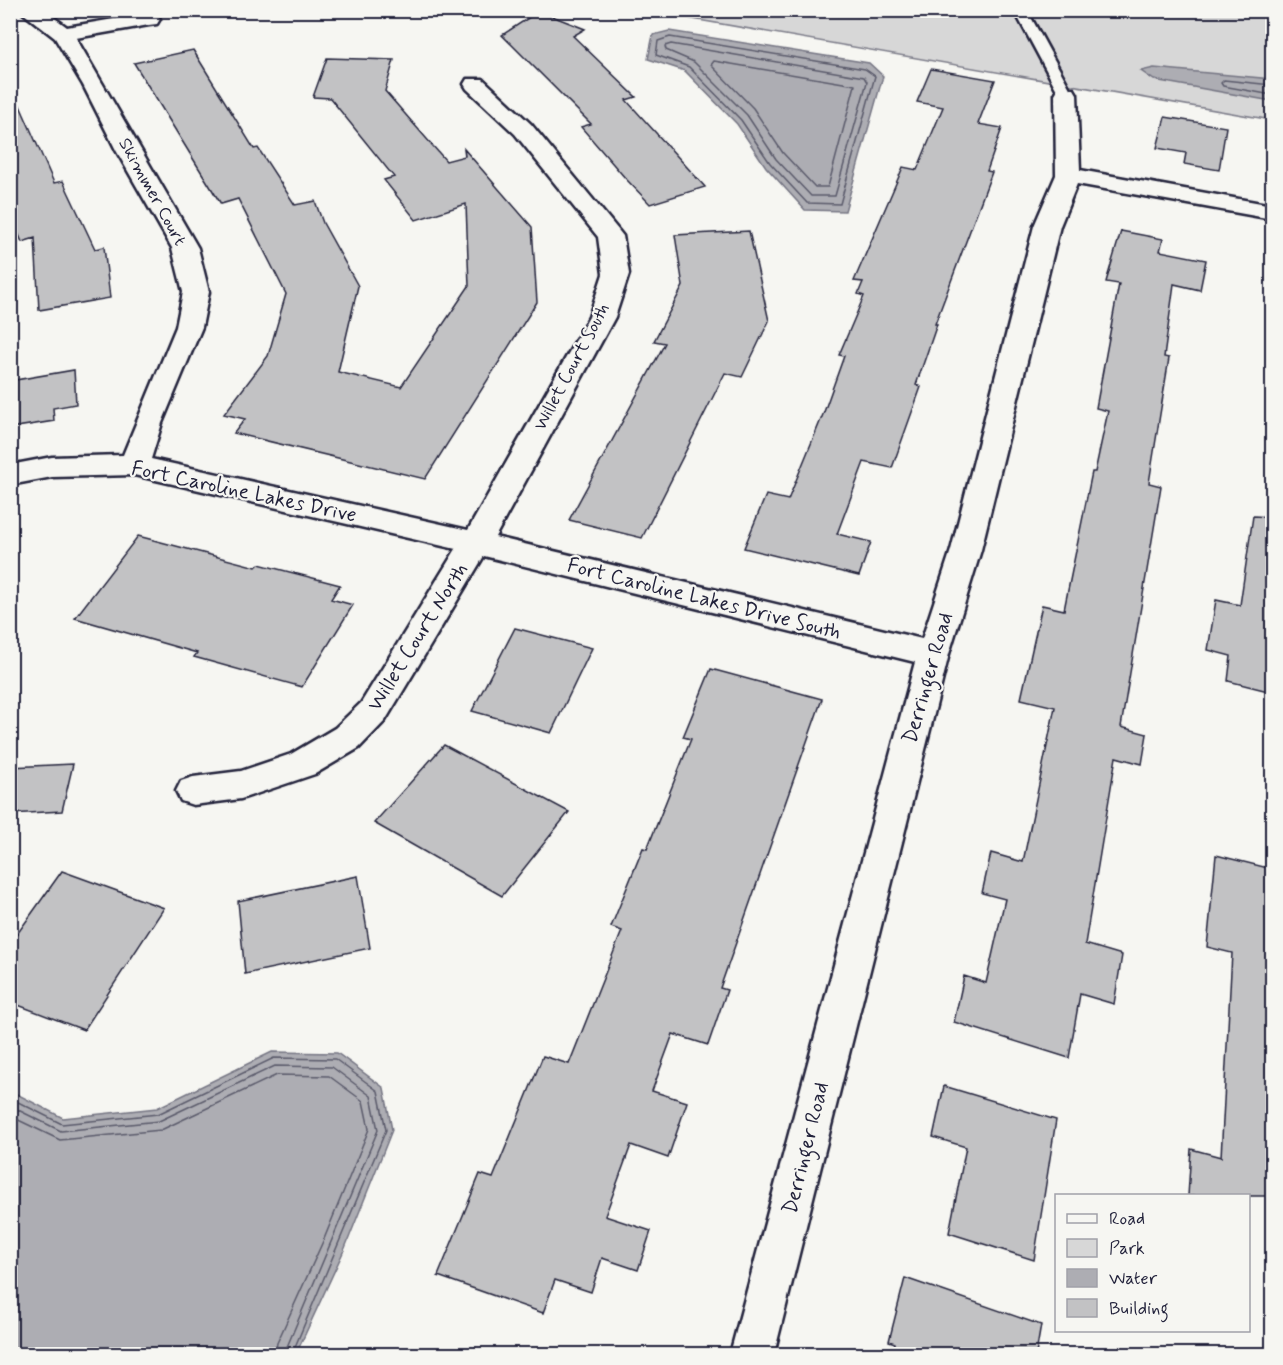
<svg xmlns="http://www.w3.org/2000/svg" width="1283" height="1365" font-family="Mynerve,sans-serif">
<style>
.green{fill:#d7d7d7;stroke:#7c7c89;stroke-width:1.5}
.water{fill:#adadb3;stroke:#757583;stroke-width:1.5}
.lines{fill:none;stroke-linecap:round;stroke-linejoin:round}
.shore{stroke:#5a5a6b;stroke-width:1.5}
.building{fill:#c2c2c4;stroke:#22223b;stroke-width:1.5}
.lane-casing{stroke:#22223b;stroke-width:5}
.street-casing{stroke:#22223b;stroke-width:5}
.lane{fill:#f6f6f2;fill-rule:evenodd}
.street{fill:#f6f6f2;fill-rule:evenodd}
.labels{text-anchor:middle;dominant-baseline:central;stroke-width:4.5;stroke-linejoin:round;paint-order:stroke}
.far-street-label{font-size:18px;fill:#22223b;stroke:#f6f6f2}
.street-label{font-size:21px;fill:#22223b;stroke:#f6f6f2}
</style>
<rect width="100%" height="100%" fill="#f6f6f2"/>
<filter id="ink" filterUnits="userSpaceOnUse"><feTurbulence type="fractalNoise" baseFrequency=".0167" numOctaves="2"/><feDisplacementMap in="SourceGraphic" scale="12" xChannelSelector="R" yChannelSelector="G"/><feConvolveMatrix kernelMatrix="1 2 1 2 8 2 1 2 1" color-interpolation-filters="sRGB"/></filter>
<g filter="url(#ink)">
<path class="green" d="M647 11H1272V120Z"/>
<path class="water" d="M669 31 869 63 883 76 845 211 805 210 766 167 737 124 685 71 648 59 653 35Z
M1154 68 1272 79V101L1154 80 1141 71Z
M272 1052 337 1053 384 1088 392 1130 345 1248 296 1354H11V1091L63 1118 157 1108Z"/>
<g class="lines">
<path class="shore" d="M670 37 865 69 875 76 840 204 807 203 770 163 741 120 689 67 656 55 658 41Z
M671 44 864 77 867 82 835 196H811L776 159 747 115 694 62 666 50 665 46Z
M714 61 855 85 828 187H815L783 153 753 108 711 65Z
M1272 85 1224 80 1221 83 1223 86 1272 95
M10 1098 62 1124 158 1114 274 1058 335 1059 378 1091 386 1130 292 1354
M10 1106 61 1131 159 1121 275 1066 332 1067 371 1096 378 1130 284 1354
M10 1116 60 1140 161 1130 277 1075 329 1076 363 1101 369 1129 324 1239 277 1343 275 1354"/>
</g>
<path class="building" d="M539 11 585 29 573 36 636 97 626 100 705 187 650 204 626 179 581 127 591 124 502 35Z
M193 50 254 149 258 148 295 205 315 201 323 223 358 286 338 372 401 387 469 286 466 204 416 220 384 180 394 177 330 98 313 97 327 58 394 60 385 91 446 161 465 156 464 149 532 227 537 302 425 479 234 433 245 419 224 414 268 356 286 294 238 199 221 204 134 63Z
M931 69 995 80 978 124 1002 128 987 171 992 172 935 324H937L916 385 921 387 892 468 864 462 837 534 871 542 859 576 744 548 766 495 788 500 824 412 844 356 839 355 864 296 858 294 863 282 854 281 903 167 917 170 943 107 917 102Z
M10 83 54 183 63 181 95 249 104 247 110 298 39 310 35 238 22 242 10 214Z
M1165 117 1226 127 1219 170 1184 164 1186 153 1157 148Z
M749 231 769 321 742 377 725 373 642 538 569 520 665 343 654 341 683 286 675 235Z
M1121 231 1163 239 1160 251 1206 260 1200 290 1174 284 1164 357 1169 358 1149 483 1161 486 1121 727 1147 734 1142 764 1116 757 1085 944 1122 955 1114 1004 1080 994 1069 1058 954 1022 964 976 986 983 1005 899 982 893 991 853 1023 862 1055 707 1021 699 1042 605 1064 610 1092 472H1095L1108 411 1096 408 1119 284 1106 282Z
M74 370 76 404 53 408 54 421 10 428V381Z
M1253 516 1272 517V692L1228 681 1231 656 1208 650 1216 600 1240 605Z
M138 536 256 567 259 564 340 585 331 599 353 605 302 687 194 657 197 653 75 618Z
M515 628 592 648 551 733 472 711Z
M711 669 822 699 720 988 727 990 708 1045 673 1034 652 1091 687 1102 668 1158 631 1145 605 1216 651 1231 638 1270 602 1258 591 1292 555 1280 543 1313 438 1276 480 1174 493 1178 543 1056 569 1064 622 931 611 927 643 848 647 849 691 739 683 737Z
M444 745 569 812 502 896 374 823Z
M73 764 62 811 10 814V767Z
M1216 855 1272 869V1196H1188L1191 1149 1221 1157 1232 953 1207 947Z
M62 871 164 908 84 1030 10 1002V944Z
M358 876 370 948 245 974 238 901Z
M944 1086 1056 1120 1034 1260 949 1233 966 1147 933 1137Z
M905 1278 1041 1325 1036 1354H893L895 1343 889 1341Z"/>
<g class="lines">
<defs>
<path id="lane" d="M1014 10H1027L1073 94 1071 97 1066 98 1059 94Z"/>
<path id="street" d="M19 10H44L67 27 149 13 157 14 160 19 157 24 149 25 76 38 198 248 209 292 202 327 162 423 151 459 468 530 589 317 603 274 598 237 515 134 467 89 464 84 467 79H483L531 124 619 231 623 236 629 274 615 317 495 537 922 639 951 550 1034 226 1056 175 1055 94 1058 89H1074L1077 94 1080 170 1272 205V219L1077 184 1060 226 981 550 949 654 774 1354H730L915 662 484 556 385 721 359 748 315 774 241 799 193 805 181 801 176 791 181 781 193 777 241 771 291 754 335 728 361 703 456 549 134 475 52 477 10 485V465L52 457 123 455 176 327 183 292 172 248 117 152 83 85 55 38Z"/>
</defs>
<use href="#lane" class="lane-casing"/>
<use href="#street" class="street-casing"/>
<use href="#lane" class="lane"/>
<use href="#street" class="street"/>
</g>
</g>
<g class="labels">
<g class="far-street-label">
<text transform="translate(152 192) rotate(61)">Skimmer Court</text>
<text transform="translate(572 367) rotate(-62)">Willet Court South</text>
</g>
<g class="street-label">
<text transform="translate(244 492) rotate(12)">Fort Caroline Lakes Drive</text>
<text transform="translate(704 599) rotate(14)">Fort Caroline Lakes Drive South</text>
<text transform="translate(418 637) rotate(-58)">Willet Court North</text>
<text transform="translate(928 678) rotate(-74)">Derringer Road</text>
<text transform="translate(806 1148) rotate(-76)">Derringer Road</text>
</g>
</g>
<rect width="1283" height="1365" fill="none" stroke="#f6f6f2" stroke-width="36"/>
<rect x="18" y="18" width="1247" height="1329" fill="none" stroke="#22223b" stroke-width="2" filter="url(#ink)"/>
<rect x="1055" y="1194" width="195" height="138" fill="#f6f6f2" stroke="#a1a1a9" stroke-width="1.5"/>
<rect x="1067" y="1214" width="30" height="9" fill="#f6f6f2" stroke="#a1a1a9" stroke-width="1.5"/>
<text x="1109" y="1224" font-size="18" fill="#22223b">Road</text>
<rect x="1067" y="1239" width="30" height="18" fill="#d7d7d7" stroke="#a1a1a9" stroke-width="1.5"/>
<text x="1109" y="1254" font-size="18" fill="#22223b">Park</text>
<rect x="1067" y="1269" width="30" height="18" fill="#adadb3" stroke="#a1a1a9" stroke-width="1.5"/>
<text x="1109" y="1284" font-size="18" fill="#22223b">Water</text>
<rect x="1067" y="1299" width="30" height="18" fill="#c2c2c4" stroke="#a1a1a9" stroke-width="1.5"/>
<text x="1109" y="1314" font-size="18" fill="#22223b">Building</text>
</svg>
